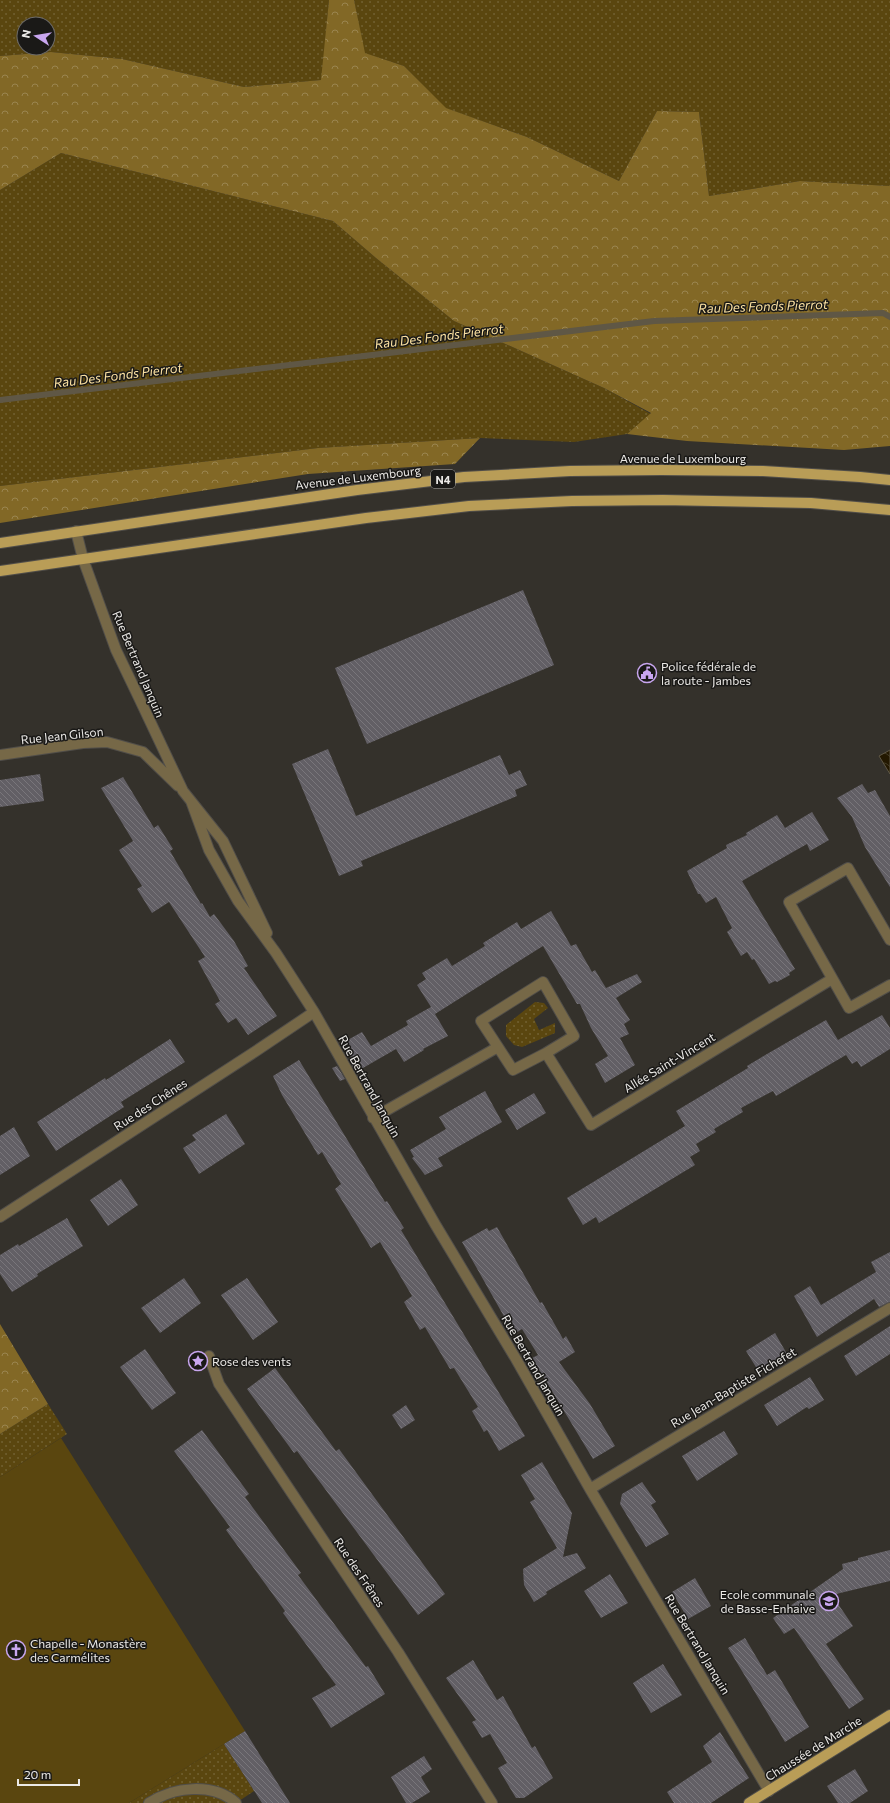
<svg xmlns="http://www.w3.org/2000/svg" width="890" height="1803" font-family="Commissioner,sans-serif">
<style>
.grass{fill:url(#grass-dots);fill-rule:evenodd}
.forest{fill:url(#forest-crowns)}
.garden{fill:#5a460f}
.water{fill:url(#water-waves);stroke:#5f5745}
.lines{fill:none;stroke-linecap:round;stroke-linejoin:round}
.stream{stroke:#5f5745;stroke-width:6}
.building{fill:url(#building-back-hatch)}
.minor-casing{stroke:#514e49;stroke-width:12}
.major-casing{stroke:#514e49;stroke-width:12}
.minor{stroke:#766847;stroke-width:10}
.major{stroke:#b99d57;stroke-width:10}
.labels{text-anchor:middle;dominant-baseline:central;stroke-width:3;stroke-linejoin:round;paint-order:stroke}
.shield{fill:#1a1917;stroke:#acaba8;stroke-width:1}
.shield-label{font-size:11px;font-weight:bold;fill:#ebe9e6}
.street-label{font-size:12px;fill:#ebe9e6;stroke:#1a1917}
.poi-label{font-size:12px;fill:#ebe9e6;stroke:#1a1917;text-anchor:start}
.water-label{font-size:13px;font-style:italic;fill:#fae0a1;stroke:#1a1917}
</style>
<defs>
<pattern id="grass-dots" width="8" height="8" patternUnits="userSpaceOnUse"><rect width="8" height="8" fill="#5a460f"/><path d="M2 2h.1M6 6h.1" fill="none" stroke="#726132" stroke-width="1.8" stroke-linecap="round"/></pattern>
<pattern id="forest-crowns" width="20" height="18" patternUnits="userSpaceOnUse"><rect width="20" height="18" fill="#826826"/><path d="M2 6a3 3 0 1 1 6 0M12 15a3 3 0 1 1 6 0" fill="none" stroke="#9a8550"/></pattern>
<pattern id="water-waves" width="16" height="10" patternUnits="userSpaceOnUse"><rect width="16" height="10" fill="#231800"/><path d="M0 5q4-4 8 0t8 0" fill="none" stroke="#433a25"/></pattern>
<pattern id="building-back-hatch" width="6" height="6" patternUnits="userSpaceOnUse"><rect width="6" height="6" fill="#625f65"/><path d="M-1 5l2 2M0 0l6 6M5-1l2 2" fill="none" stroke="#79767b"/></pattern>
</defs>
<rect width="100%" height="100%" fill="#34312b"/>
<path class="grass" d="M0 0H329L322 80 244 87 122 59 51 52 0 56ZM24 24H48V48H24Z
M354 0H890V186L800 181 709 196 699 112 657 111 619 181 527 137 445 108 404 66 364 53Z
M61 153 333 221 376 258 454 321 604 388 651 414 627 434 574 442 480 438 318 448 0 486V190Z
M535 1002 544 1003 548 1008 534 1019 539 1030 555 1023V1033L522 1047 514 1045 506 1036V1025Z
M48 1404 67 1434 0 1477V1434Z
M224 1744 254 1791 236 1803H129Z"/>
<path class="forest" d="M329 0H354L365 53 404 66 446 108 527 137 619 181 657 111 699 112 709 196 800 181 890 186V446L844 450 687 441 627 434 651 413 604 388 454 321 376 258 333 221 61 153 0 190V56L51 52 122 59 244 87 321 80Z
M480 438 455 464 308 474 0 523V486L318 448Z
M0 1324 48 1404 0 1434Z"/>
<path class="garden" d="M61 1438 245 1731 129 1803H0V1477Z"/>
<path class="water" d="M890 750V774L879 756Z"/>
<g class="lines">
<path class="stream" d="M0 400 654 321 883 313 890 317"/>
</g>
<path class="building" d="M523 590 554 665 367 744 335 668Z
M328 749 356 816 500 755 509 775 520 770 527 785 515 790 517 796 361 861 363 866 339 876 292 764Z
M40 774 44 801 0 807V780Z
M123 777 154 828 158 825 173 849 170 851 201 904 202 903 210 917 214 914 234 941 248 966 244 968 277 1016 248 1035 236 1018 228 1023 215 1004 220 1001 198 961 205 957 169 902 152 913 137 889 142 886 119 850 133 841 101 788Z
M862 784 868 793 875 790 890 816V887L865 847 852 817 837 798Z
M812 812 829 840 810 851 807 844 742 881 795 969 789 973 790 975 777 982 775 981 769 984 754 959 752 960 747 952 741 956 727 932 732 928 716 897 706 903 700 894H698L687 871 727 848 726 845 747 835 746 833 777 815 785 828Z
M551 911 571 946 576 944 592 972 595 970 606 988 637 974 642 982 616 998 630 1020 624 1024 629 1034 620 1038 635 1065 605 1083 595 1064 608 1056 591 1028 580 1004H577L543 946 435 1014 448 1036 423 1049 424 1050 404 1062 396 1049 356 1072 348 1059 351 1058 344 1042 362 1032 371 1046 408 1025 406 1021 431 1007 417 985 426 979 422 973 447 958 452 966 485 946 483 943 517 922 521 929Z
M882 1015 890 1028V1049L861 1067 857 1061 852 1064 846 1055 776 1096 773 1091 741 1108 743 1112 714 1129 716 1132 696 1144 700 1151 690 1157 695 1165 599 1223 596 1217 583 1225 567 1198 685 1126 676 1111 748 1068 747 1066 767 1054 826 1020 838 1040Z
M170 1039 185 1062 121 1102 124 1107 56 1151 37 1122 105 1078 106 1080Z
M299 1060 385 1202 387 1201 404 1228 401 1230 525 1436 499 1451 487 1430 484 1432 472 1411 478 1407 454 1368 450 1369 425 1327 420 1330 404 1302 412 1296 380 1242 371 1248 335 1189 341 1184 322 1152 318 1155 282 1095 273 1076Z
M337 1066 345 1079 340 1081 332 1068Z
M485 1091 502 1122 438 1158 443 1166 425 1175 412 1158 414 1157 410 1150 446 1129 439 1117Z
M534 1093 546 1113 517 1130 505 1110Z
M226 1114 245 1144 199 1174 183 1148 196 1140 192 1135Z
M14 1127 30 1156 0 1175V1136Z
M121 1179 138 1205 108 1226 90 1200Z
M67 1218 83 1246 37 1274 38 1276 12 1292 0 1274V1255L18 1244 19 1246Z
M497 1227 540 1303 542 1302 563 1339 566 1336 575 1352 559 1362 590 1404 615 1446 593 1459 532 1358 538 1355 522 1329 514 1334 462 1242 487 1228 489 1231Z
M890 1252V1302L879 1307 874 1299 817 1337 794 1296 810 1286 821 1305 876 1272 871 1262Z
M184 1278 201 1303 160 1333 141 1308Z
M247 1278 278 1322 253 1340 221 1295Z
M890 1326V1354L856 1376 844 1356Z
M775 1333 787 1354 759 1372 746 1351Z
M145 1349 176 1393 152 1410 120 1367Z
M275 1368 336 1451 339 1449 445 1594 418 1615 297 1451 294 1453 247 1389Z
M810 1377 824 1400 809 1409 807 1407 777 1426 764 1405Z
M406 1405 415 1420 401 1429 392 1415Z
M202 1430 249 1494 245 1497 301 1573 298 1575 366 1667 368 1666 385 1694 331 1728 312 1698 336 1685 283 1613 285 1611 226 1530 230 1527 174 1451Z
M724 1431 738 1454 697 1481 682 1456Z
M542 1462 572 1513 563 1557 577 1553 586 1568 546 1592 547 1594 534 1602 524 1585 523 1569 557 1548 530 1502 535 1499 521 1475Z
M642 1482 656 1502 651 1505 669 1534 646 1547 620 1504 622 1494Z
M890 1550V1581L832 1595 853 1626 826 1644 864 1699 849 1709 794 1628 784 1634 773 1618 843 1569 842 1564 858 1560V1558Z
M610 1574 628 1603 601 1618 584 1591Z
M695 1578 711 1606 688 1619 672 1592Z
M745 1638 767 1675 775 1670 809 1727 785 1742 728 1648Z
M473 1660 497 1700 503 1696 532 1748 535 1746 553 1778 524 1798H516L498 1768 507 1763 490 1734 482 1738 472 1722 476 1720 446 1678Z
M663 1664 682 1695 651 1713 633 1683Z
M245 1731 290 1803H262L224 1744Z
M720 1732 749 1778 711 1803H674L667 1792 712 1762 703 1746Z
M424 1756 432 1769 421 1777 430 1792 412 1803H406L391 1777Z
M855 1769 868 1791 850 1803H838L827 1786Z"/>
<g class="lines">
<defs>
<path id="minor" d="M76 531 83 559 116 650 140 700 183 791 223 841 267 933
M0 755 83 743 107 742 143 752 178 786
M191 801 209 850 238 901 276 953 314 1012 435 1224 516 1359 590 1489 769 1791
M890 940 848 868 789 902 849 1008 890 985
M498 1047 481 1021 543 982 574 1036 546 1053
M373 1118 498 1047 513 1070 546 1053 591 1125 832 979
M0 1217 256 1051 314 1012
M209 1356 219 1384 398 1652 492 1803
M590 1489 890 1308
M149 1803C173 1787 213 1782 236 1803"/>
<path id="major" d="M0 543 357 490 464 477 570 471 661 470 763 471 860 477 890 480
M0 571 366 518 469 506 572 501 663 500 811 503 890 510
M749 1803 890 1715"/>
</defs>
<use href="#minor" class="minor-casing"/>
<use href="#major" class="major-casing"/>
<use href="#minor" class="minor"/>
<use href="#major" class="major"/>
</g>
<defs>
<symbol id="civic-ring" viewBox="-11 -11 22 22"><circle r="9.5" fill="#1a1917" stroke="#c8a6ef" stroke-width="1.5"/><path d="M-.6-6.5H3V-4.5H.6V-3L4-1V1h2V6H-6V1h2V-1L-.6-3ZM-1.2 2.5V6h2.4V2.5Z" fill="#c8a6ef"/></symbol>
<symbol id="sight-ring" viewBox="-11 -11 22 22"><circle r="9.5" fill="#1a1917" stroke="#c8a6ef" stroke-width="1.5"/><path d="M0-6L1.8-2.2L6-1.7L2.9 1.2L3.7 5.4L0 3.3L-3.7 5.4L-2.9 1.2L-6-1.7L-1.8-2.2Z" fill="#c8a6ef"/></symbol>
<symbol id="school-ring" viewBox="-11 -11 22 22"><circle r="9.5" fill="#1a1917" stroke="#c8a6ef" stroke-width="1.5"/><path d="M0-5L7-2L0 1L-7-2ZM-4 1L0 2.5L4 1V4Q0 6-4 4Z" fill="#c8a6ef"/></symbol>
<symbol id="church-ring" viewBox="-11 -11 22 22"><circle r="9.5" fill="#1a1917" stroke="#c8a6ef" stroke-width="1.5"/><path d="M-1.2-6h2.4v3.5h3.3v2.4h-3.3V6h-2.4V-.1h-3.3v-2.4h3.3Z" fill="#c8a6ef"/></symbol>
</defs>
<g fill-rule="evenodd">
<use href="#civic-ring" x="636" y="662" width="22" height="22"/>
<use href="#sight-ring" x="187" y="1350" width="22" height="22"/>
<use href="#school-ring" x="818" y="1590" width="22" height="22"/>
<use href="#church-ring" x="5" y="1639" width="22" height="22"/>
</g>
<g class="labels">
<rect class="shield" x="431" y="470" width="24" height="18" rx="3"/>
<g class="shield-label">
<text x="443" y="479">N4</text>
</g>
<g class="street-label">
<text x="683" y="458">Avenue de Luxembourg</text>
<text transform="translate(358 477) rotate(-7)">Avenue de Luxembourg</text>
<text transform="translate(139 664) rotate(67)">Rue Bertrand Janquin</text>
<text transform="translate(62 735) rotate(-6)">Rue Jean Gilson</text>
<text transform="translate(669 1062) rotate(-31)">Allée Saint-Vincent</text>
<text transform="translate(370 1086) rotate(61)">Rue Bertrand Janquin</text>
<text transform="translate(150 1104) rotate(-33)">Rue des Chênes</text>
<text transform="translate(534 1365) rotate(60)">Rue Bertrand Janquin</text>
<text transform="translate(733 1387) rotate(-31)">Rue Jean-Baptiste Fichefet</text>
<text transform="translate(360 1572) rotate(56)">Rue des Frênes</text>
<text transform="translate(698 1644) rotate(59)">Rue Bertrand Janquin</text>
<text transform="translate(813 1748) rotate(-32)">Chaussée de Marche</text>
</g>
<g class="poi-label">
<text x="661" y="666">Police fédérale de<tspan x="661" dy="14">la route - Jambes</tspan></text>
<text x="212" y="1361">Rose des vents</text>
<text x="815" y="1594" text-anchor="end">Ecole communale<tspan x="815" dy="14">de Basse-Enhaive</tspan></text>
<text x="30" y="1643">Chapelle - Monastère<tspan x="30" dy="14">des Carmélites</tspan></text>
</g>
<g class="water-label">
<text transform="translate(763 306) rotate(-2)">Rau Des Fonds Pierrot</text>
<text transform="translate(439 336) rotate(-7)">Rau Des Fonds Pierrot</text>
<text transform="translate(118 375) rotate(-7)">Rau Des Fonds Pierrot</text>
</g>
</g>
<g transform="translate(36 36) rotate(282)"><circle r="19" fill="#1a1917" stroke="#6e6c6a"/>
<path d="M0-3L7 15L0 10L-7 15Z" fill="#c8a6ef"/>
<text y="-6" font-size="11" font-weight="bold" text-anchor="middle" fill="#ebe9e6">N</text>
</g>
<path d="M18 1779v6h61v-6" fill="none" stroke="#ebe9e6" stroke-width="2"/>
<text x="24" y="1779" font-size="12" fill="#ebe9e6" stroke="#1a1917" stroke-width="3" paint-order="stroke">20 m</text>
</svg>
